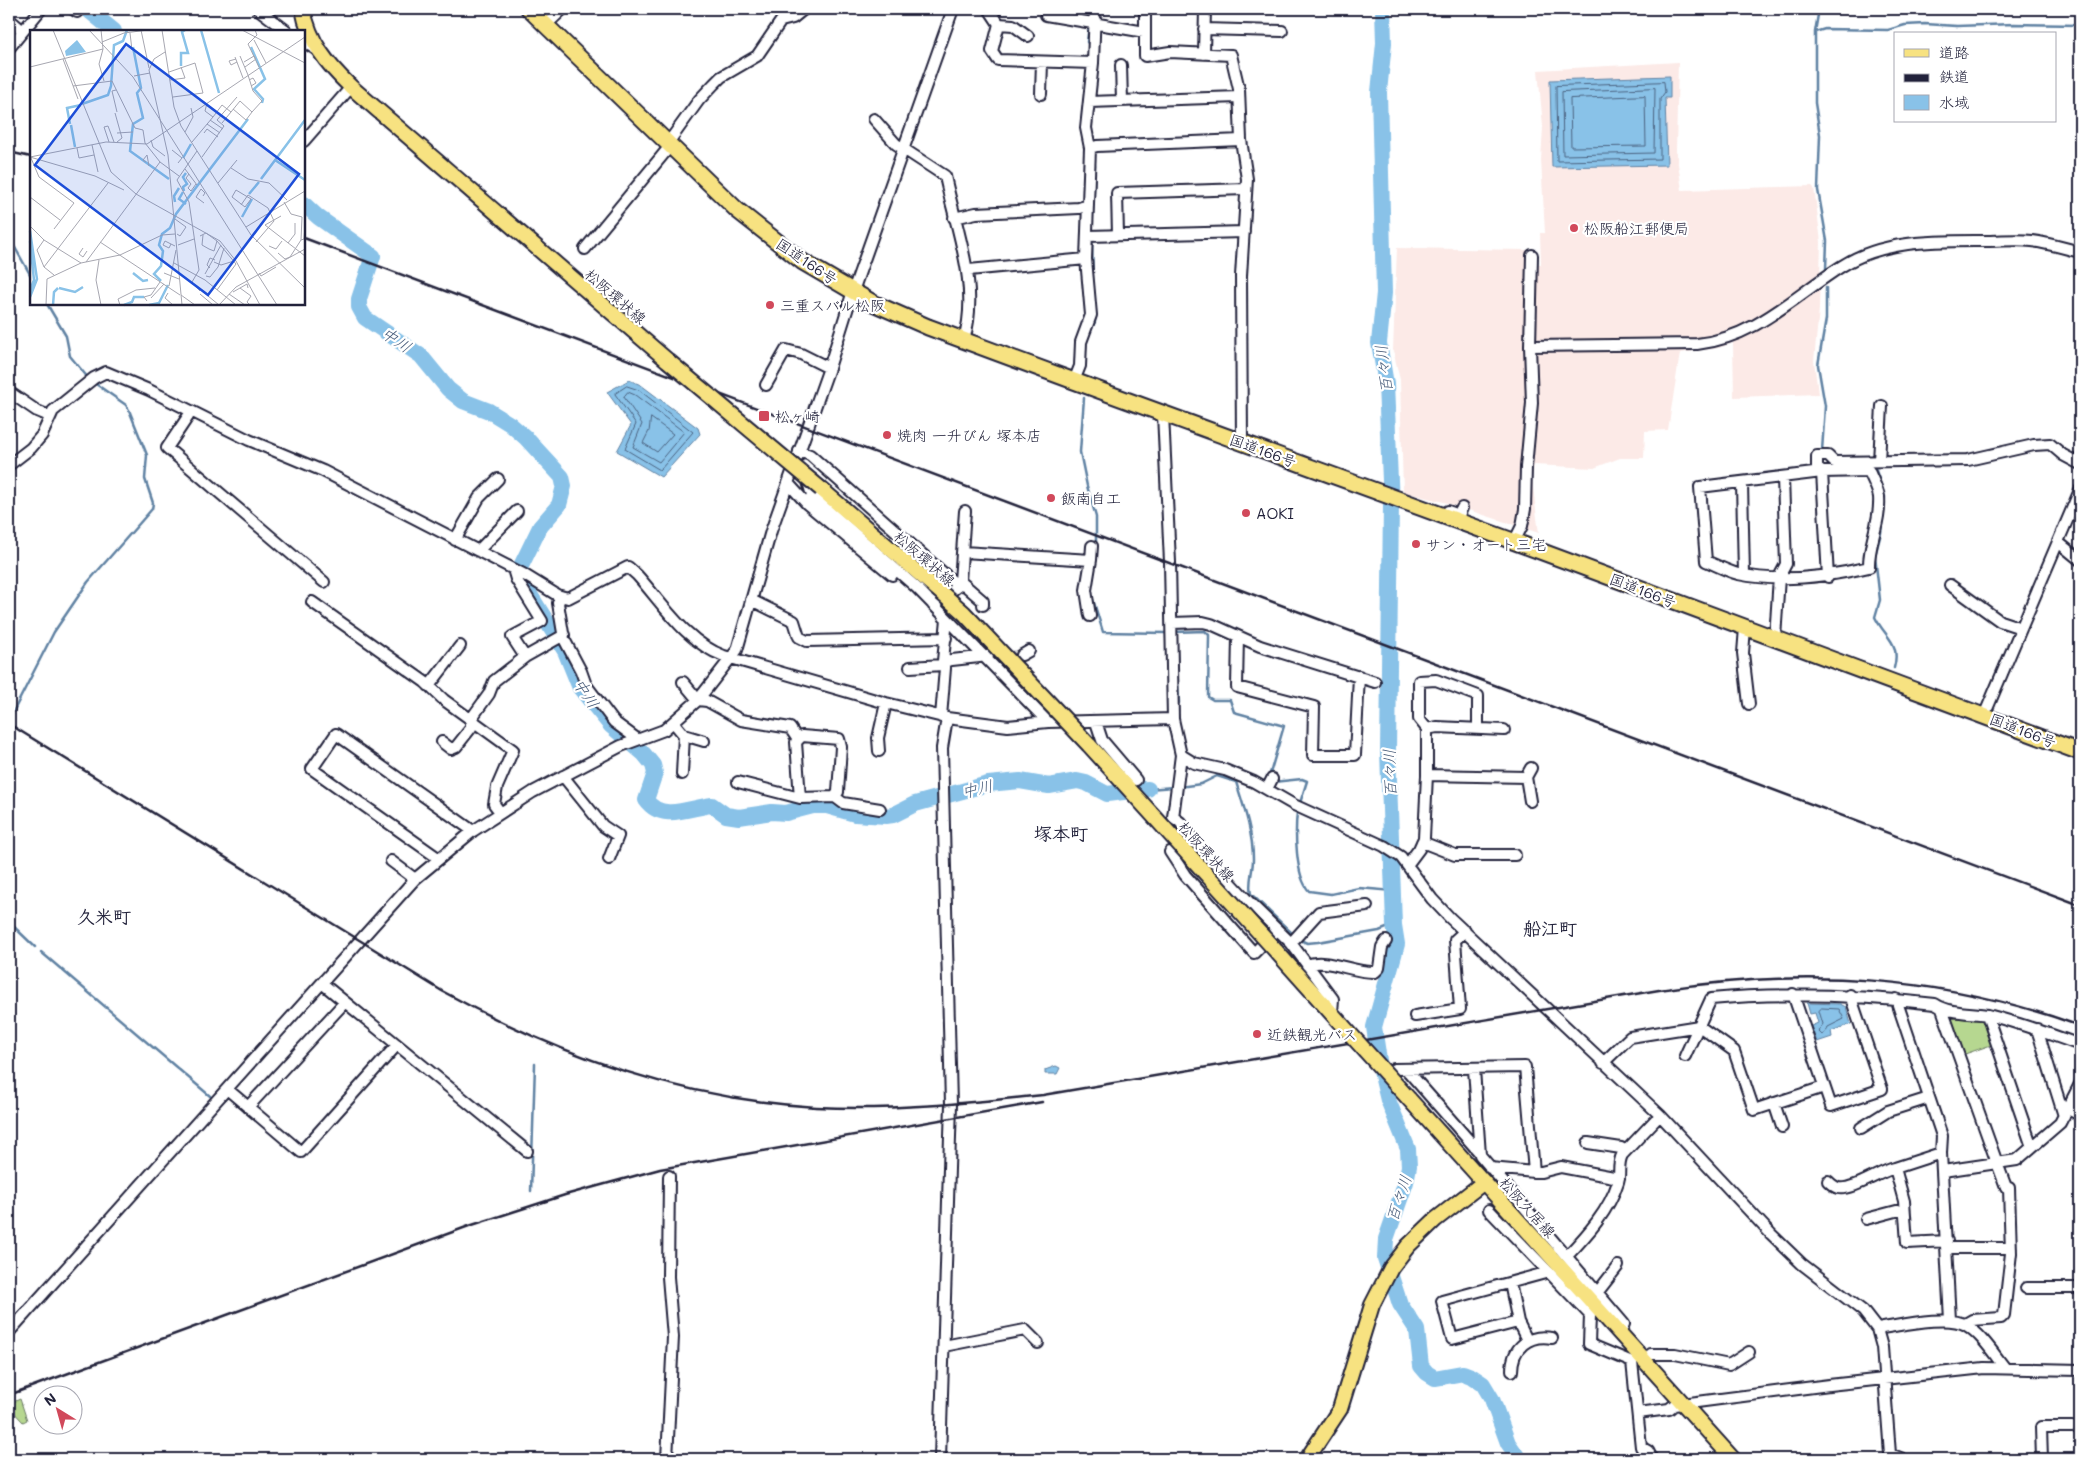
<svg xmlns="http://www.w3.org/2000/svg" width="2089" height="1468" font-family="Mali,'Klee One',sans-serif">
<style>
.built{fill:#fceae7}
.green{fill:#b6d790;stroke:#6c7c66}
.water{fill:#89c2e8;stroke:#6082a3}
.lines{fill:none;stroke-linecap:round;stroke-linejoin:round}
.shore{stroke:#4b6280;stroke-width:1}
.stream{stroke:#6082a3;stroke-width:2.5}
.river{stroke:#89c2e8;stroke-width:16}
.minor-tunnel{stroke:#d3d3d8;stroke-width:10;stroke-dasharray:10 5;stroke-linecap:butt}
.minor-casing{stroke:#22223b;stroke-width:14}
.major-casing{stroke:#22223b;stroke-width:18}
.highway-casing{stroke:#22223b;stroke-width:19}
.minor{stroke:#fff;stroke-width:10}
.major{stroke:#f7e281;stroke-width:14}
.highway{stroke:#f7e281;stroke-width:15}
.rail{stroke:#22223b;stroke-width:2.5}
.major-bridge-casing{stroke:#22223b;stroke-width:18;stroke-linecap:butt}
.major-bridge{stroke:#f7e281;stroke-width:14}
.poi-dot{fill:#d1495b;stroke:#fff;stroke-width:2}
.labels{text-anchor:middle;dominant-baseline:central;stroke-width:4.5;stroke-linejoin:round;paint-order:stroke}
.poi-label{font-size:15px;fill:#22223b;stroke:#fff;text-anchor:start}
.street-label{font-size:15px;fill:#22223b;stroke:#fff}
.water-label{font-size:16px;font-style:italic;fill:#465a78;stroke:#fff}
.quarter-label{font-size:18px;font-weight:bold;fill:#22223b;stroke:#fff}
.inset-river{fill:none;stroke:#89c2e8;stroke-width:2.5}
.inset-road{fill:none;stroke:#a7a7b1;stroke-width:1}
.view{fill:#1d4ed8;fill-opacity:0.15;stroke:#1d4ed8;stroke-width:2.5}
.inset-edge{fill:none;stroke:#22223b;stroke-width:2.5}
</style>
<rect width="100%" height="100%" fill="#fff"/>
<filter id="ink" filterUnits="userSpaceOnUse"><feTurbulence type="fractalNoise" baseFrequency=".02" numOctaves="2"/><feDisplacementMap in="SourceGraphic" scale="10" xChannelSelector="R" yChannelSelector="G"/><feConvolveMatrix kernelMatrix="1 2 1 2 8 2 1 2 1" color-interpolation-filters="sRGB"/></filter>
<g filter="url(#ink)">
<path class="built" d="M1678 62 1676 151 1682 190 1812 186 1814 188 1821 242 1819 309 1814 361 1818 394 1734 397 1733 343 1718 348 1680 353 1668 430 1645 431 1644 458H1620L1594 468 1534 465 1532 480 1539 533 1444 502 1403 492 1400 380 1393 350 1397 248 1527 250 1526 264H1541L1540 233H1545L1541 160 1543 127 1538 70Z"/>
<path class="green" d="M1950 1018 1981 1019 1994 1044 1962 1055Z
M20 1399 27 1420 23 1422 9 1407V1404Z"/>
<path class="water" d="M1670 76V98H1665L1667 165 1552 167 1550 80Z
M629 380 641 385 698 428 700 434 661 477 617 451 631 425 607 392Z
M1807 1003 1840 1004 1846 1007 1851 1024 1831 1031 1832 1037 1817 1042 1811 1026 1818 1023 1815 1013 1810 1014Z
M1056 1066 1060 1068 1057 1074H1045V1070Z"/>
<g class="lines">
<path class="shore" d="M1664 82 1665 92 1660 99V159L1557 161 1556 86Z
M1655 88 1654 153 1563 155 1562 92Z
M1645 96 1646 146 1571 147 1570 99Z
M627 386 639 390 693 432 660 470 625 449 636 424 615 394Z
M628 392 635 395 684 432 659 462 633 447 642 424 624 397Z
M651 418 673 434 657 452 643 443 649 431Z
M1822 1008 1839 1009 1844 1019 1828 1027 1825 1033 1822 1035 1818 1031 1823 1024 1819 1011Z"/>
<path class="stream" d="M772 9 782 18
M1819 9 1815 32V103L1820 135 1818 190 1827 241 1826 269
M1089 19 1090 9
M1089 25 1087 42 1090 45
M1815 32 1825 29 1888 30 1905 25 1925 24 1957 26 2014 24 2080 25
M1092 233 1095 165
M9 237 31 276
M1092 238 1093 283
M47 304 66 336 70 356 89 379
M1088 336 1095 322V316
M1084 398 1080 452 1087 486 1096 517V544
M1822 451 1825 406 1818 365 1826 319V288
M1872 465H1874L1885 497 1881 533 1875 556 1880 600 1875 617C1885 638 1901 642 1894 668
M1093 577 1091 593 1103 632 1166 633 1167 662
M1174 632 1205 631 1209 635 1208 697 1213 700H1230L1234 712 1284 726 1269 777
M1177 662 1179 703
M9 720 54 632 88 582 152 509 153 503 145 479 147 455 129 410 126 405 93 382
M1140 779 1148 789 1174 787
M1273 782 1302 779 1307 781 1300 803
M1179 787 1201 784 1217 776 1236 782C1244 807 1253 833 1253 859 1253 872 1248 882 1251 894L1294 935
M1297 812C1295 831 1295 876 1309 891L1331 894 1359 888 1393 891
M9 922 35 947
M1298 939 1307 943 1318 942 1379 931 1394 925
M41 952 210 1096
M140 1178 173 1142
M531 1191 535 1064
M41 1304 90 1249"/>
<path class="river" d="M87 9 114 31
M1383 9 1384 43 1379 92 1384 293 1379 343 1386 384 1391 505 1388 751 1394 925 1397 944 1374 1027 1380 1067 1388 1100 1408 1149 1409 1166 1406 1182 1386 1239 1385 1258 1400 1304 1417 1330 1421 1366 1427 1373 1435 1378 1463 1373 1471 1376 1483 1384 1492 1399 1508 1443 1519 1459
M304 204 318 217 373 256 359 299V307L365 318 421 356 448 389 463 401 489 411 510 424 526 438 562 477 564 486 559 505 540 527 521 566 519 577 565 651 580 688 611 726 644 754 653 765 655 773 646 800C662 823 691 807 712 805L726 815 739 817 772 812 786 813 813 806H827L855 814 886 816 893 815 915 804 988 784 1020 781 1049 786 1077 781 1086 783 1107 794 1148 789"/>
<path class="minor-tunnel" d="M994 656 1022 655
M1489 1210 1511 1190"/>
<defs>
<path id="minor" d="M73 9 77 12
M258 9 287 31
M989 9 999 24 992 51 998 60 1093 63 1095 9
M1145 9V56L1170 52 1231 55 1239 89 1241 140 1247 179 1241 276 1242 442
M1046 15 1145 32
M9 19 23 31
M999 24 1013 25 1028 36
M546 25 563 9
M1204 29 1282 31
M304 42 317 50
M10 47 41 9
M1204 54 1205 9
M1121 65 1122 101
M1041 94 1042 62
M1089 102 1239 97
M874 119 896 144 945 176C956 230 980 286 964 340
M304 141 351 87
M668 143 699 100 714 84 721 77 757 56 781 21 793 18 804 9
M1090 148 1097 146 1241 140
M954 218 976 213 1079 208 1088 205
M1118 235 1117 193 1246 189
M1088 236 1244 232
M585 249 671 145
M969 270 1086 259
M1530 346 1697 344C1757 337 1794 296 1842 266 1884 239 1939 241 1987 241 2002 241 2017 239 2032 241 2048 243 2064 248 2080 252
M1074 381 1080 366 1081 342 1091 315 1086 259 1090 148 1086 128 1093 63
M766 385 786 350 801 354 829 368
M9 392 37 411 49 416
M191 412 167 448 324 582
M1163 414 1170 562 1173 719 1181 755 1194 763 1225 770 1254 782 1294 805 1384 846 1401 857 1432 899 1450 918 1660 1115 1771 1234 1802 1264 1863 1311 1877 1329 1882 1347 1890 1454 1903 1459
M799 451 810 455 958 586
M1879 461 1882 406
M9 465 31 448 42 435 53 411 94 378 106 372 149 390 249 440 323 471 523 574 557 595 568 598 628 567 637 575C663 604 687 643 724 656L886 703 947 718 1008 726 1048 722 1173 719
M1869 471C1872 479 1878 489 1879 497 1881 522 1868 544 1869 567 1827 577 1781 583 1738 574 1727 571 1716 565 1706 561L1700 487 1822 472Z
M807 478 812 496 917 588 1048 722
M788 483 807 504 892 575
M1742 483 1744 574
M1448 511 1459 515 1462 508
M455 540 479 498 498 479
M1514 542 1522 526 1525 509 1526 467 1532 403 1530 346 1532 255
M2058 542 2080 560
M478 551 517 511
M963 552 1091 560 1086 590 1090 616
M1091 560 1092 546
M513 569 516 579 542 621 512 637 525 657
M1828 577 1822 472 1817 468V456H1828L1834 462 1968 460 2034 445 2050 444 2063 455 2080 464
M960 581 983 601V605
M1950 585 2000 621 2021 628
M561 596 558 603 564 639 581 671 586 685 614 722 637 739
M751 600 794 621 799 637 807 641 946 638
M312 602 425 682 444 700 513 750 497 787 494 804 500 812
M933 605 958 586 960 581 965 511
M944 617 947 619 943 661 988 656
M1172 623 1203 622 1211 624 1260 646 1375 682
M1745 628 1743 653 1749 704
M1238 636 1237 687 1314 707 1313 755H1355L1359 676
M1775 638 1779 577 1786 564 1783 478
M1022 655 1029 651
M910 667 943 665
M683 682 698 700 707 701 741 720 790 728 798 740
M429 686 460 646
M1984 716 2080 490
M941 717 945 668 943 661
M1096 722 1102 740 1136 780
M674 723 684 735 682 774
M1427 729 1437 727 1504 730
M1478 729V696L1436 680 1419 681V719L1427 729V775L1526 777
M684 735 704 741
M442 742 451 749 456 747 471 728V719L489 694 494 681 525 657 564 635
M879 751 878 738 886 703
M1181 755 1173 817 1180 822 1204 854 1248 901 1291 943 1333 999 1332 1013
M563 776 603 826 618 836 609 859
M738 782 800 798
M1267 789 1272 779
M835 797 800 798 796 742 802 736 839 739 841 747 838 792 835 797 843 803 880 809
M1530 801 1526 777 1531 768
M1422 842 1455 855H1515
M1170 852 1185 875 1254 953 1277 930
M438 858 312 769 336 734 473 831
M391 861 415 879
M1407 865 1419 849 1424 838 1427 775
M1291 943 1319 912 1367 906
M1307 965C1325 957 1353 973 1375 972L1379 968 1382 947 1386 941
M323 984 527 1151
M1793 994 1831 1106 1882 1089 1850 995
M1896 999 1942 1136 1941 1153 1950 1320
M1942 1009 1997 1163 2006 1187 2009 1188 2011 1253 2004 1315 2001 1318 1972 1320 1965 1324
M1987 1015 2032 1147
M1415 1016 1460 1009 1455 940 1465 931
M2037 1029 2064 1116
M1685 1056 1711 999C1787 992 1860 995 1935 1004 1950 1014 1971 1012 1988 1015 2020 1023 2050 1034 2080 1045
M1603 1063 1630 1037 1699 1026 1734 1051 1754 1110 1824 1087
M1394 1069 1525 1067 1534 1172 1490 1168
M1406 1069 1480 1153
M1474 1069 1480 1155 1624 1324 1620 1333
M227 1089 301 1152 397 1045
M1774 1103 1782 1127
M248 1107 345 1002
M2068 1109 2080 1115
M1861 1128 1888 1111 1929 1098
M1588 1143 1621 1148 1626 1151
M1941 1153 1895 1168 1904 1201 1907 1243 1947 1241
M1943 1171 2017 1160 2060 1123 2080 1084
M1534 1172H1541L1561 1167 1619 1178
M1828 1181C1830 1183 1835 1187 1838 1188 1853 1191 1880 1171 1895 1168
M1489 1210 1590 1315 1589 1344 1632 1362 1641 1447 1648 1451 1652 1459
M1866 1219 1904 1209
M1947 1248H2011
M1567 1256C1587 1235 1609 1211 1618 1182 1621 1173 1617 1165 1622 1155L1660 1115
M1510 1283 1518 1322 1452 1339 1442 1301 1549 1272
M2026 1288H2080
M1597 1293 1618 1266
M1518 1322 1527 1340
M1877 1329C1898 1326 1948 1314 1966 1325 1982 1335 1993 1353 2005 1368
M9 1332 415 879 473 831 533 792 621 746 664 730 698 700 737 650 771 531 829 368 853 291 953 9
M944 1346 1025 1330 1038 1343
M1651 1354H1675L1729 1365 1749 1352
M1512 1371C1512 1347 1529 1334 1552 1338
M1638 1413 1669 1409 1674 1405 1829 1385 1984 1368 2080 1370
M667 1459 673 1337 668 1277 669 1176
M940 1459 951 1104 942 748 947 718
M2042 1459 2041 1427H2072"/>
<path id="major" d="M303 9C309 42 327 64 351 87L667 360
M821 489 937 589
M1089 745 1140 801
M1276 951 1343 1026
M1409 1099 1733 1459
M1307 1459 1340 1409 1372 1305 1391 1268 1408 1246 1435 1220 1484 1182"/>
<path id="highway" d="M529 9 737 210 803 262 873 303 928 327 1074 381 1540 551 2080 752"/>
</defs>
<use href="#minor" class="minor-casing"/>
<use href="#major" class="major-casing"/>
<use href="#highway" class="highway-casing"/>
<use href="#minor" class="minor"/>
<use href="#major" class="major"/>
<use href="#highway" class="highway"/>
<path class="rail" d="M9 152 31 157
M304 238 2080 905
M9 724 442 991C560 1056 680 1099 816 1107 891 1111 967 1103 1043 1095L1659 990C1805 968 1941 975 2080 1026
M9 1395 469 1226 565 1195 660 1169 1042 1102"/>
<defs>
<path id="major-bridge" d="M667 360 821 489
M937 589 964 613 1089 745
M1140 801 1276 951
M1343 1026 1409 1099"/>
</defs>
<use href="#major-bridge" class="major-bridge-casing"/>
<use href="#major-bridge" class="major-bridge"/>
</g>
</g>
<g class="poi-dot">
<circle cx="1574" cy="228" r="5"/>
<circle cx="770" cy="305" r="5"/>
<rect x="758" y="410" width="12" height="12" rx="2.5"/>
<circle cx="887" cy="435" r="5"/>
<circle cx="1051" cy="498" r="5"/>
<circle cx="1246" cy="513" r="5"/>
<circle cx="1416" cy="544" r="5"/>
<circle cx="1257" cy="1034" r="5"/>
</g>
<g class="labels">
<g class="poi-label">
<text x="1584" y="228">松阪船江郵便局</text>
<text x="780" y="305">三重スバル松阪</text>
<text x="775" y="416">松ヶ崎</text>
<text x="897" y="435">焼肉 一升びん 塚本店</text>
<text x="1061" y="498">飯南自工</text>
<text x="1256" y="513">AOKI</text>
<text x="1426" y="544">サン・オート三宅</text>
<text x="1267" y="1034">近鉄観光バス</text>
</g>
<g class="street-label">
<text transform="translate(807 261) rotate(34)">国道166号</text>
<text transform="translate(616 296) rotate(41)">松阪環状線</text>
<text transform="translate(1263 450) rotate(20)">国道166号</text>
<text transform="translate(925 558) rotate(41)">松阪環状線</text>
<text transform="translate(1643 590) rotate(21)">国道166号</text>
<text transform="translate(2023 730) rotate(21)">国道166号</text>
<text transform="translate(1207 851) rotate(48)">松阪環状線</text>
<text transform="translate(1528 1207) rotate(48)">松阪久居線</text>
</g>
<g class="water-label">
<text transform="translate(397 339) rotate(34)">中川</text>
<text transform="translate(1383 369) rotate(-97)">百々川</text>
<text transform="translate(587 693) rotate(57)">中川</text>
<text transform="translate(1389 773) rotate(-92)">百々川</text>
<text transform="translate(977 788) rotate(-12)">中川</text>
<text transform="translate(1398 1198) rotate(-72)">百々川</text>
</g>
<g class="quarter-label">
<text x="1061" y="833">塚本町</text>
<text x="104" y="916">久米町</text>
<text x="1550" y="928">船江町</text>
</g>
</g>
<g transform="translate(30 30)">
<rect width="275" height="275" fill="#fff"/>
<path d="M47 10 56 22 36 26 35 21Z" fill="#89c2e8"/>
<path class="inset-river" d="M171 0 189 63M103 17 111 58 107 63 113 88 103 94 100 121 139 149M221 17 235 49 224 59 233 69 232 73M151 36V23H158L152 2 155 0M52 74 78 65 81 56 84 15 93 11 97 0M40 94 37 78 51 75M41 95 45 117M153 128 161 114M245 130 275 150M231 149 275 90M154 161 153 157 157 154 153 147 156 143M153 162 149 169 156 174M219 164 229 152M145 172 144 166 149 158M212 187 222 169M0 201 7 249 0 267M0 211 4 250 0 260M103 243 113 251 118 250M131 251 124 244 131 236 133 221 129 215 132 204 140 198 146 184 218 89M29 258 45 262 53 257M23 275 24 262 28 258M94 275 102 272 104 267H114M119 275 129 273 138 255"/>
<path class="inset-road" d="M23 0 81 142 106 164 190 211 206 231 230 275M59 0 103 47 247 275M71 0 73 19 69 34 74 51M111 0 119 38M132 0 144 77 151 96 221 205 275 258M212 0 275 33M225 0 227 5 218 14 229 37M100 3 102 20M224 10 236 33M72 12 94 3 118 0M135 22 124 29 119 40 138 125 152 275M210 26 218 45M205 27 213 48M33 29 48 69M206 29 199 31 201 35 207 32M214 32 224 26 226 29 215 37M0 37 73 19M139 42 165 33 173 63 143 67M104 46 120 43M140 50 155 48 151 37M219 50 223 48 226 53 221 56M43 56 82 51 105 98 113 100 115 113 130 132 149 146M86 60 82 61 87 82M177 73 175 81 183 87 192 75 201 82M203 79 216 90 222 82M85 83 92 108 87 112M180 90 193 99M192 93 210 71 222 82 232 71 223 61 218 45M177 94 190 103M155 102 163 87 161 78M87 103 103 102M174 103 177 99 188 107M121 110 123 117 135 126M79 112 74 97 78 96 84 112M162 112 183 87M62 115 68 142M47 118 49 128 64 125M142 120 152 128 148 133M167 121 147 150 159 172 169 240 162 252 170 261M0 127 76 112 117 114 275 7M0 127 65 146 94 160M172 127 194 96 187 90 207 67M1 128 9 147 44 173 24 199M116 132 113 130 117 125 119 136M201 138 218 149 239 153 257 170M155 139 167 155M159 144 156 148 161 154 158 158 161 161 166 154M188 153 207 130M206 160 221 169 215 177 202 167ZM173 166 175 163 171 159 166 167 174 173M0 167 30 190M211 175 218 165 238 178 244 191 226 212M251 186 235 195 275 226M145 189 156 197 150 206 147 204M0 196 14 210 51 233 90 225 132 205 145 204M216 197 275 161M173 205 172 215 179 219 184 221 187 211M170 206 176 203 187 211 206 234 187 260M271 210 274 209 275 196M70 212 150 265M258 213 265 204V193M141 214 139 218 133 215 135 211 145 216M148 215 164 209M239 216 246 219 252 211M53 218 49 224 53 227 57 221M248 223 255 229 260 227 271 210 272 187 261 184 254 172M69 230 66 250 71 275M56 232 130 132M184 232 191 235 204 231M144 233 175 250 206 275M14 237 7 220 14 210M180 238 177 235 180 228 185 230M134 243 149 249M229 243 231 246 246 237M175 244 191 215M24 245 14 237 78 153M176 246 180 247 188 237 194 218M17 249 51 233M139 256 146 220M210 258 221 266 217 272 220 275M172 261 189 275M203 262 217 254 218 258M138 263 135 268 143 275M170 264 183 275M199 264 215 275M151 265 165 275M121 268 134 254M117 271 114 267 121 265 130 252M16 275 17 249M90 275 88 269 106 260 125 258M189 275 206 257 275 219"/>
<path class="view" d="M96 14 269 144 178 265 5 135Z"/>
<rect width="275" height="275" class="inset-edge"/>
</g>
<rect width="2089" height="1468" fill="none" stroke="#fff" stroke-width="30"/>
<rect x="15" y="15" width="2059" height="1438" fill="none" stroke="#22223b" stroke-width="2" filter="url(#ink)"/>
<rect x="1894" y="32" width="162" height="90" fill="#ffffff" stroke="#a7a7b1"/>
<rect x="1904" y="49" width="25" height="8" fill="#f7e281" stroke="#a7a7b1"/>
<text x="1939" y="58" font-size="15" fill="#22223b">道路</text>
<rect x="1904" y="74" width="25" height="8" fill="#22223b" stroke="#a7a7b1"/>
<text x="1939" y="82" font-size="15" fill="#22223b">鉄道</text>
<rect x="1904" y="95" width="25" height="15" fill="#89c2e8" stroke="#a7a7b1"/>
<text x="1939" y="108" font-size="15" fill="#22223b">水域</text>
<g transform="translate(58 1410) rotate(323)"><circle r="24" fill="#ffffff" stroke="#a7a7b1"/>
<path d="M0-4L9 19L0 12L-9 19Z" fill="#d1495b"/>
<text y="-8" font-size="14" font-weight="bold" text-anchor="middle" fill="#22223b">N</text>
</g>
</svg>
